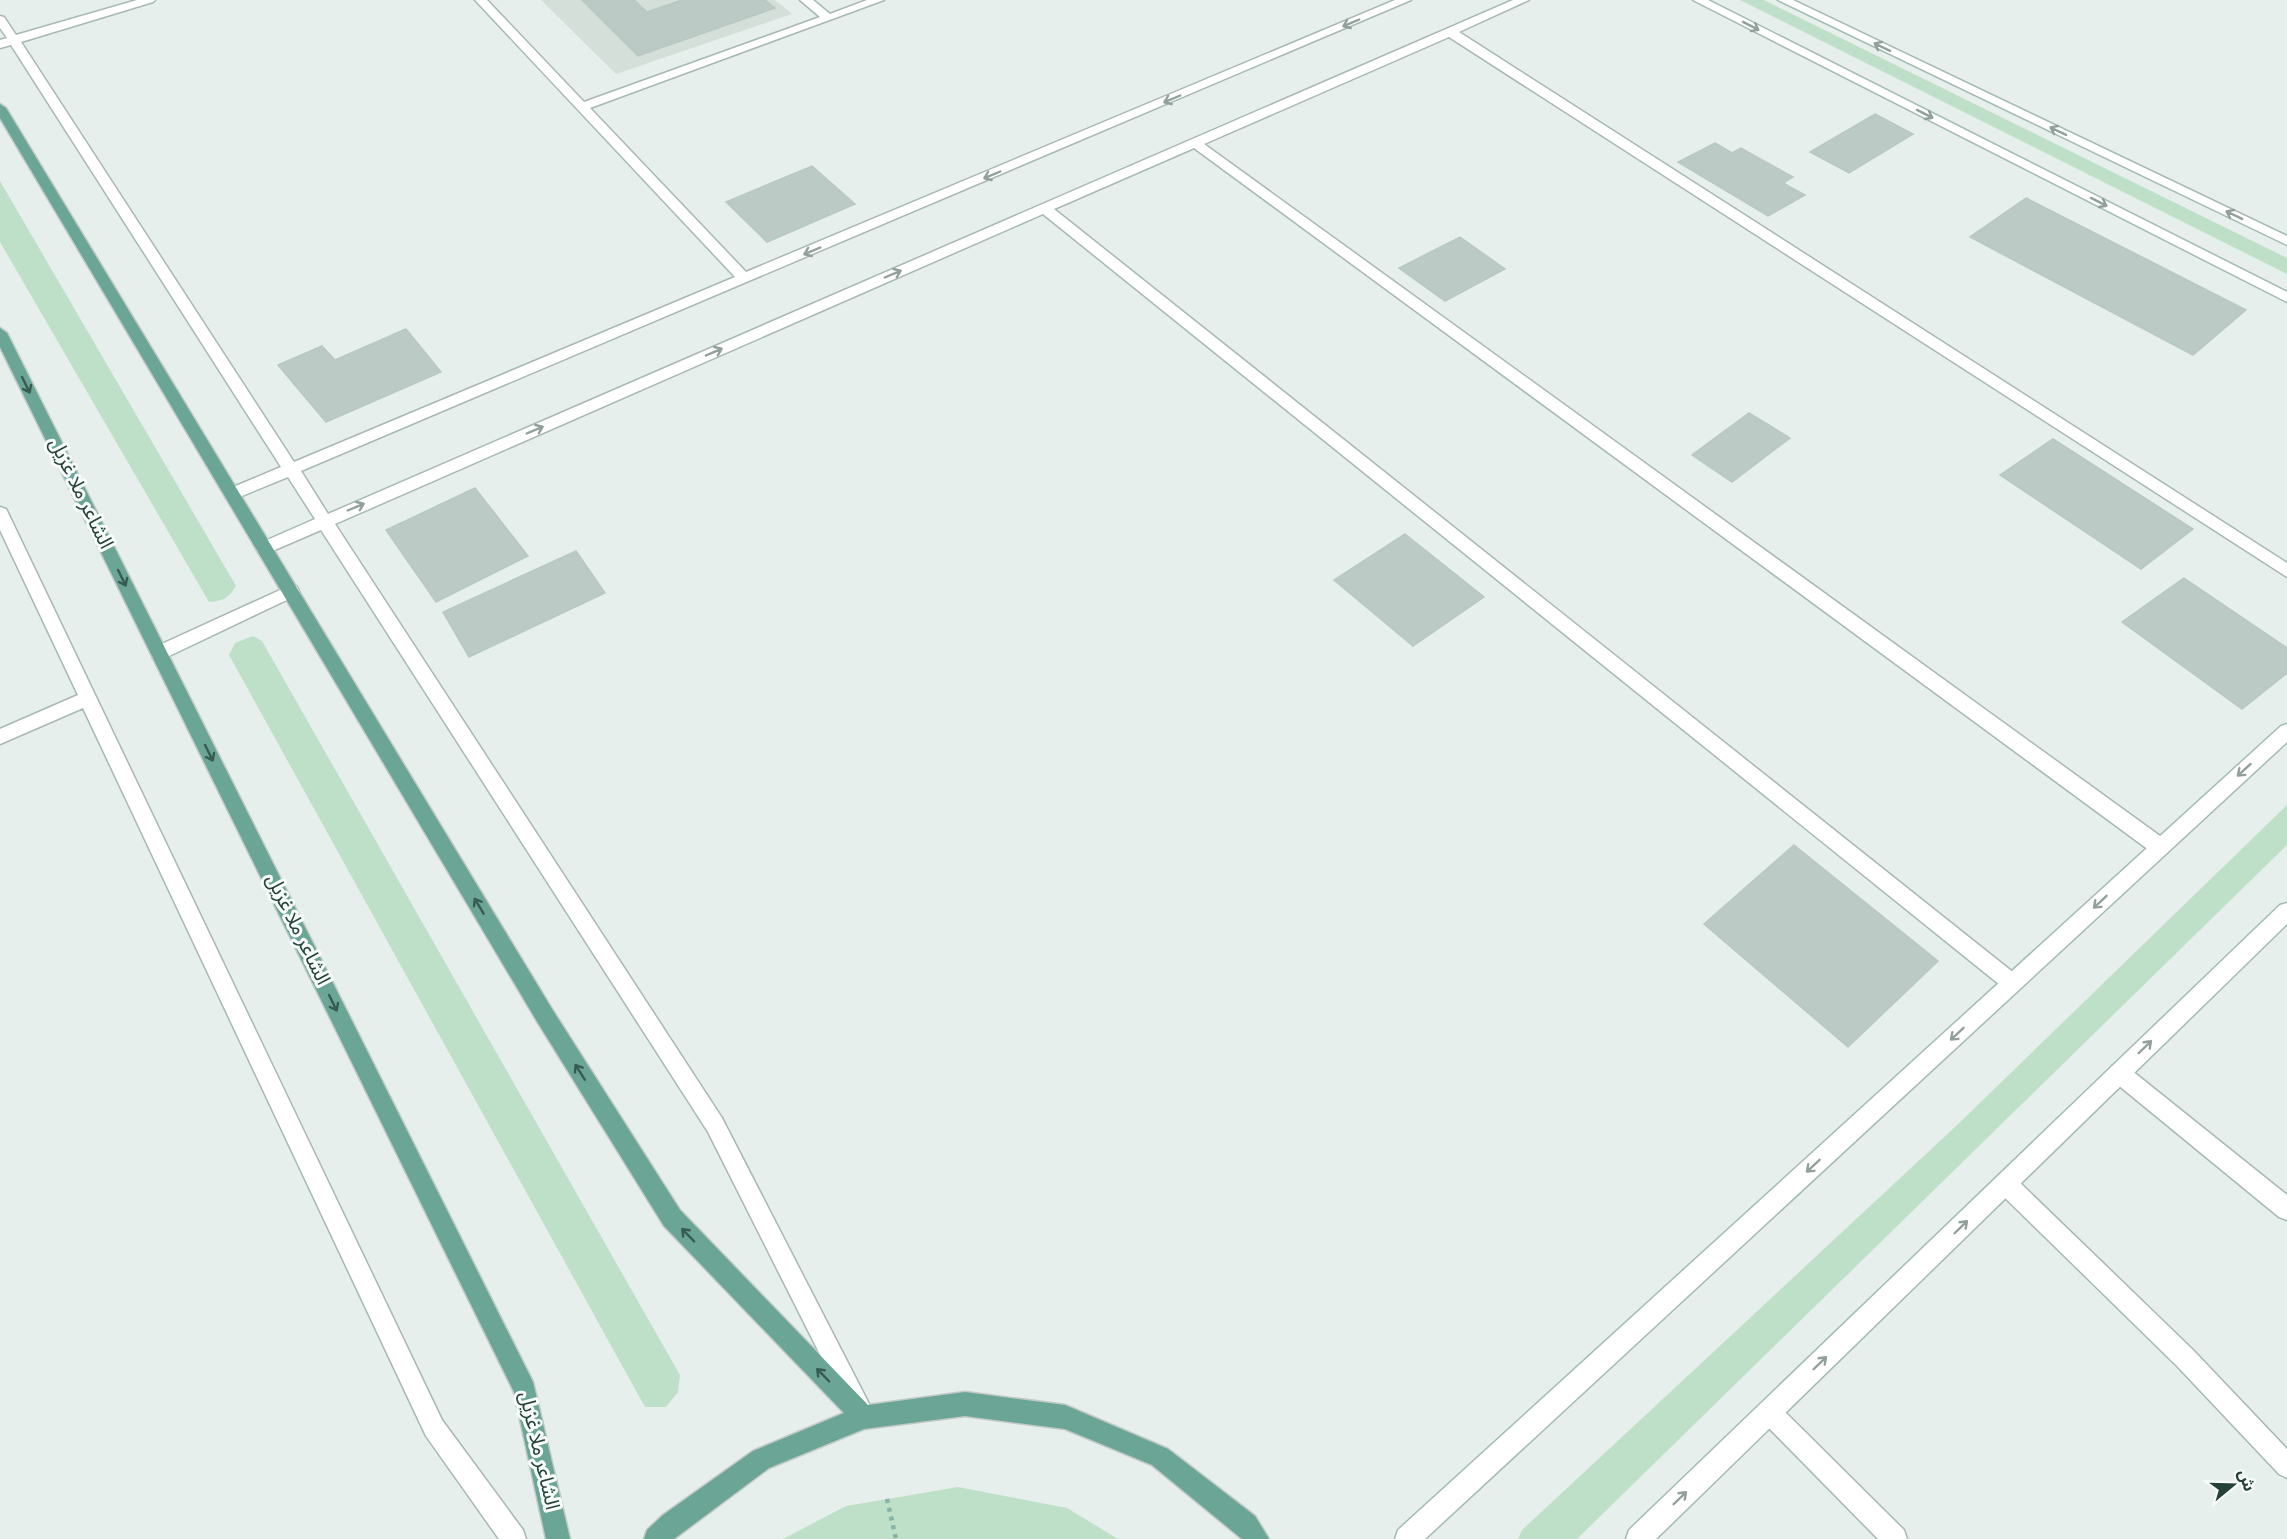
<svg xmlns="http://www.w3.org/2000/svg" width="2287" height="1539" font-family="Overpass,'Noto Sans Arabic',sans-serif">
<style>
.built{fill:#d4dfda}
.green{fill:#bfe0c8}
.building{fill:#bbcac4;stroke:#b8c9c2;stroke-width:1.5}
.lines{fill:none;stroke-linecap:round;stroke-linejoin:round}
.street-casing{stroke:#a8b8b2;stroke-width:3}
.secondary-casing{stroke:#a4bbb3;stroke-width:3}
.primary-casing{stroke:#c2cac8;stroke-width:3}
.path{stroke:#86b3a5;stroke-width:4.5;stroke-dasharray:4 5;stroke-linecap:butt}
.street{fill:#fff;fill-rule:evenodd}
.secondary{fill:#fff;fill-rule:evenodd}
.primary{fill:#6aa596;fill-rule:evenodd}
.oneway{stroke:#92a09c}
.oneway2{stroke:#365b51}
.labels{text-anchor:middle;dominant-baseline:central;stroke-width:6;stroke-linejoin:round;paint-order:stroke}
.street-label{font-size:20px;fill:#24423a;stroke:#f7fbf9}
</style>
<rect width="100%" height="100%" fill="#e6efeb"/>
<path class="built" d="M541 0H775L792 14 616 74Z"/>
<path class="green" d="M1740 0H1764L2287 258V274Z
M0 181 236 586C229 598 223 601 209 602L0 242Z
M253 636 262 641 680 1375 678 1392 666 1407H645L229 655 235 643Z
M2287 805V845L1577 1539H1518L1522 1530 1955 1127Z
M958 1487 1067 1508 1118 1539H783L846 1506Z"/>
<path class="building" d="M582 0H634L647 12 682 0H765L775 8 638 56Z
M1875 114 1913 134 1849 173 1810 152Z
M1715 143 1732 153 1741 148 1793 177 1783 183 1805 195 1768 216 1678 162Z
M812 166 855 204 767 242 726 202Z
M2026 198 2246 310 2193 355 1970 237Z
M1460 237 1505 269 1445 301 1399 268Z
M406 329 441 372 326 422 278 365 322 346 335 360Z
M1749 413 1790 438 1732 482 1692 455Z
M2053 439 2193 529 2141 569 2000 475Z
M475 488 528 556 436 602 386 530Z
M1405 534 1484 597 1413 646 1334 580Z
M576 551 605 593 469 657 443 612Z
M2184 578 2287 648V673L2242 709 2122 622Z
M1794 845 1938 961 1848 1047 1704 924Z"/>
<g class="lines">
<defs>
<path id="street" d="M137 0H155L153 2 21 42 294 462 735 277 475 0H487L584 102 820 17 800 0H813L830 14 867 0H884L590 108 746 272 1395 0H1411L301 471 328 514 1513 0H1529L1459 32 2287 563V577L1449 37 1204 144 2167 841 2169 847 2167 853 2160 855 2153 853 1194 148 1054 209 2019 977 2022 983 2019 989 2012 992 2005 989 1043 214 335 524 722 1118 865 1396 869 1404 865 1412 857 1416 849 1412 708 1132 321 530 270 552H258L256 548 258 544 315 519 288 477 232 500 226 498 224 494 226 490 281 467 11 45 0 48V40L7 38 0 28V16L4 17 16 35Z
M0 507 6 509 8 513 442 1420 523 1530 526 1539H499L426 1436 83 708 0 744V729L78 695 0 530Z
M291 585 297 587 299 591 297 595 165 658 159 660 153 658 151 653 153 648Z
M2119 1063 2126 1066 2287 1195V1220L2279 1217 2112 1080 2109 1073 2112 1066Z
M2006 1173 2014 1177 2193 1350 2287 1449V1478L2279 1474 2177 1366 1998 1191 1995 1184 1998 1177Z
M1769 1400 1777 1404 1904 1530 1907 1539H1878L1761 1420 1757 1412 1761 1404Z"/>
<path id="secondary" d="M1693 0H1708L2287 292V302Z
M1778 0H1793L2287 236V245Z
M2287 724V742L1425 1539H1395L1398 1530 2281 726Z
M2287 903V924L1656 1539H1626L1629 1530 2280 905Z"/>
<path id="primary" d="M0 104 6 108 552 1009 680 1210 868 1405 965 1392 1065 1405 1168 1449 1255 1516 1269 1539H1242L1152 1465 1065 1429 965 1416 864 1429 769 1468 674 1539H644L647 1530 663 1515 753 1451 844 1413 664 1226 538 1023 0 118Z
M0 328 7 333 533 1382 570 1539H546L514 1392 0 347Z"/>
</defs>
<use href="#street" class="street-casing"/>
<use href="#secondary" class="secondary-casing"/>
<use href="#primary" class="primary-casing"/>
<path class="path" d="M887 1499 896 1539"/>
<use href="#street" class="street"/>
<use href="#secondary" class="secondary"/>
<use href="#primary" class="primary"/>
</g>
<defs><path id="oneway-shaft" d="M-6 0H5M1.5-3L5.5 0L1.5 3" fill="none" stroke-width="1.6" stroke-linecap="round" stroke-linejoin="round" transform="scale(1.5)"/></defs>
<g class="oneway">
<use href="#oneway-shaft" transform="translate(1351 23) rotate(157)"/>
<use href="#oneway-shaft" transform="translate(1751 26) rotate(27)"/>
<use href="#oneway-shaft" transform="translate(1882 47) rotate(-154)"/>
<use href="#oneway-shaft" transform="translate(1172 99) rotate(157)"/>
<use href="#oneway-shaft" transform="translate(1925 114) rotate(27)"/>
<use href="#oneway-shaft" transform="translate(2058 131) rotate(-154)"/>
<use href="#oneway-shaft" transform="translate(992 175) rotate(157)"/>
<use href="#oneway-shaft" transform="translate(2099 202) rotate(27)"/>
<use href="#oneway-shaft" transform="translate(2234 215) rotate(-154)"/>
<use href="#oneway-shaft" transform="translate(812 251) rotate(157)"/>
<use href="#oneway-shaft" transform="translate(893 274) rotate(-23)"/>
<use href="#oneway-shaft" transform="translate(714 352) rotate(-23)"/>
<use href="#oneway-shaft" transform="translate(535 430) rotate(-23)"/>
<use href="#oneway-shaft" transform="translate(356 507) rotate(-23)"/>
<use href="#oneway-shaft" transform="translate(2244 770) rotate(138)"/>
<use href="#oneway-shaft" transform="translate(2100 902) rotate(137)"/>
<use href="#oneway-shaft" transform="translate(1957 1034) rotate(137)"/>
<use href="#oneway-shaft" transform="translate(2145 1047) rotate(-44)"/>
<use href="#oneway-shaft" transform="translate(1813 1166) rotate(137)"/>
<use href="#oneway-shaft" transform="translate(1961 1227) rotate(-44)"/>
<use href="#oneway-shaft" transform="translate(1820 1363) rotate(-44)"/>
<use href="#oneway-shaft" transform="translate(1680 1498) rotate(-44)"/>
</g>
<g class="oneway2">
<use href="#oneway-shaft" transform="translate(26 385) rotate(64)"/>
<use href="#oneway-shaft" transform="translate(122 578) rotate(64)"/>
<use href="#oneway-shaft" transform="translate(209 753) rotate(64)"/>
<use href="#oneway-shaft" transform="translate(479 906) rotate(-121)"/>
<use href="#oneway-shaft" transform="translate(333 1003) rotate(64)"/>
<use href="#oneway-shaft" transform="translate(580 1072) rotate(-122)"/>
<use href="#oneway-shaft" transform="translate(688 1235) rotate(-134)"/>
<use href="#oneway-shaft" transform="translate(823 1375) rotate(-134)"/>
</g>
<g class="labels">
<g class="street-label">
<text transform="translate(80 494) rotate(64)">الشاعر ملا غزيل</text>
<text transform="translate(297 930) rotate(64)">الشاعر ملا غزيل</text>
<text transform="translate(538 1451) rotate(77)">الشاعر ملا غزيل</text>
</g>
</g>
<g transform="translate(2233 1485) rotate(71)" stroke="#f7fbf9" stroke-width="4.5" paint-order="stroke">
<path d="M0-4.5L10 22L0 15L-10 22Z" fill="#24423a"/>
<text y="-9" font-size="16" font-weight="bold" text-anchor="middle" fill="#24423a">ش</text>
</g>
</svg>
